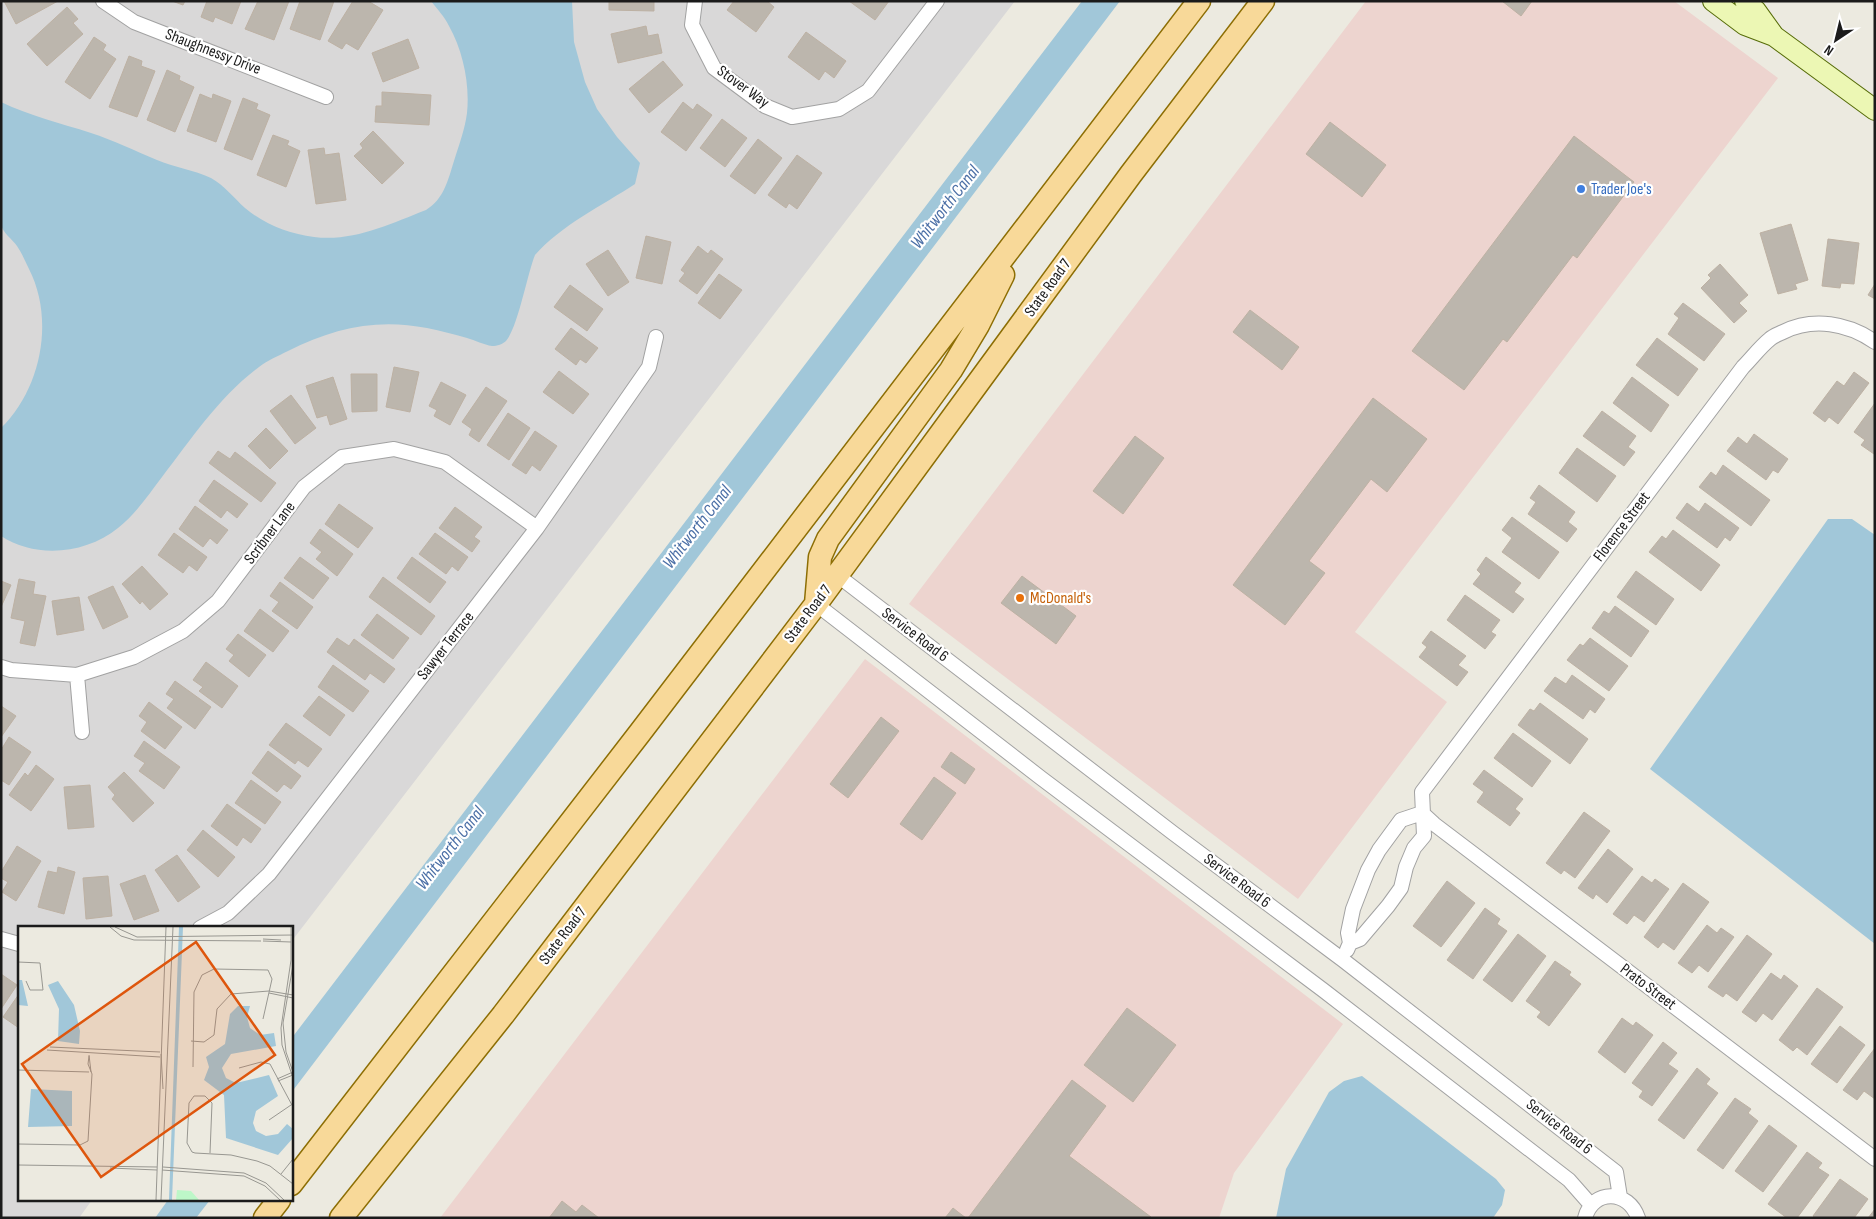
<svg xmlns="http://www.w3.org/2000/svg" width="1876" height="1219" font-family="'Sofia Sans Condensed',sans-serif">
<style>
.residential{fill:#d9d8d8}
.commercial{fill:#edd4cf}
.water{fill:#a1c7d9}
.building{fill:#bcb6ad;stroke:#bdb1a3}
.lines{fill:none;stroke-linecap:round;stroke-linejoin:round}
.street-casing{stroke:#a2a2a2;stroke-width:16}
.secondary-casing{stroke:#566c08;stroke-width:22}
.primary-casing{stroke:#8d6e04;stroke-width:25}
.street{stroke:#fff;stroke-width:14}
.secondary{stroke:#ecf7b4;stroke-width:20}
.primary{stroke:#f8d999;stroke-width:22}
.shop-dot{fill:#3f7fe0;stroke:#fff;stroke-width:2}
.food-dot{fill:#e8710a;stroke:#fff;stroke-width:2}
.labels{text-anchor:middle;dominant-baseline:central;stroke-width:4.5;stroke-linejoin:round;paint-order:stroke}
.street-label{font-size:16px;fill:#1b1b1b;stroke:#fff}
.shop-label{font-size:16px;fill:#366cbe;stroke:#fff;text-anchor:start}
.food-label{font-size:16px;fill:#c56008;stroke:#fff;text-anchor:start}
.water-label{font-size:18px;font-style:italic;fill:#4b6fa6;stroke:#fff}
.inset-road{fill:none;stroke:#989791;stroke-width:1}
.view{fill:#de560d;fill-opacity:0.15;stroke:#de560d;stroke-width:2.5}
.inset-edge{fill:none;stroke:#1b1b1b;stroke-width:2.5}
</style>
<rect width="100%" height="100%" fill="#eceae0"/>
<path class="residential" d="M1 1H1015L291 942V928H19V1200H92L79 1218H1Z"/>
<path class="commercial" d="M1366 1H1674L1778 78 1355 632 1447 702 1298 899 909 604Z
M865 659 1343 1024 1234 1173 1219 1218H440Z"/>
<path class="water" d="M431 1H572L574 42 585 82 597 109 617 137 640 163 635 184C603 205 560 226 535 255 527 275 518 327 506 341 503 344 497 346 492 346 484 345 475 340 467 338 454 334 441 331 427 328 377 318 333 328 288 351 278 356 268 360 259 367 219 397 192 438 162 477 149 494 135 515 118 528 86 554 36 559 1 536V428C41 389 55 320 29 269 25 261 22 253 17 246 12 239 2 232 1 224 0 212 1 198 1 186 1 158 1 130 1 102 30 116 60 123 91 133 113 140 135 151 157 160 174 167 194 170 211 178 224 185 234 198 245 208 264 224 289 234 314 237 353 242 390 224 426 210 444 199 448 180 454 161 459 145 465 129 467 113 470 84 463 51 449 26 445 17 437 9 431 1Z
M1082 1H1120L291 1093V1039Z
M1828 519H1852L1875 535V944L1650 769Z
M1362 1076 1496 1179 1505 1190 1502 1205 1493 1218H1276L1286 1169 1329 1092 1344 1081Z
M168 1200H210L196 1218H155Z"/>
<path class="building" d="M4 1H58L16 24Z
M172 1H185L183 5Z
M207 1H241L232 24 215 17 213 22 201 17Z
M258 1H289L274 40 245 29Z
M300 1H334L320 40 290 29Z
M353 1H368L383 10 358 50 346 43 342 49 328 41Z
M609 1H654V11L609 10Z
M734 1H767L774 7 756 32 727 10Z
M849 1H889L875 20Z
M1502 1H1532L1521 16Z
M67 7 78 19 73 23 83 34 47 66 27 44Z
M646 26 648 36 658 34 662 53 618 63 611 34Z
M806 32 846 61 834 78 825 71 819 80 788 57Z
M94 37 106 45 103 50 116 59 90 99 65 82Z
M408 39 419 68 383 82 372 53Z
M129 56 142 61 141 66 155 71 137 117 109 107Z
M663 61 683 85 649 113 629 89Z
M167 70 180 76 179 80 194 87 175 132 147 120Z
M382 92 431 95 429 125 375 122 376 106H382Z
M200 94 212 99 213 94 231 101 216 142 187 131Z
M243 98 258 104 256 109 270 115 252 160 224 149Z
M683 102 693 110 697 104 712 115 686 151 661 132Z
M722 119 747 138 725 167 700 148Z
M1330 122 1386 165 1362 197 1306 154Z
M373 131 404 163 382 184 354 156 363 148 360 144Z
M273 135 289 141 287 145 300 151 286 187 257 175Z
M1574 136 1634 182 1577 258 1573 255 1507 342 1503 339 1464 390 1412 351Z
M758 139 782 158 755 194 730 176Z
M324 148 325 155 339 153 346 200 316 204 308 150Z
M797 155 822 173 797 209 789 203 786 208 768 195Z
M1791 224 1808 280 1795 284 1797 289 1778 294 1760 233Z
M646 236 671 242 662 284 636 278Z
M1828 239 1859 243 1854 284 1841 283 1840 288 1822 286Z
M698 246 708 254 711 250 723 259 697 294 679 281 685 273 681 270Z
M608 250 629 282 608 296 586 264Z
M1720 264 1748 295 1739 303 1747 311 1734 323 1701 288 1711 278 1708 275Z
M719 274 742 290 720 319 698 303Z
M1875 284V299L1868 295Z
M570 285 603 309 587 331 554 307Z
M1683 303 1725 334 1704 361 1668 334 1679 318 1674 314Z
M1250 310 1299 347 1282 370 1233 332Z
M571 328 598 348 586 363 580 359 576 365 555 349Z
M1657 338 1698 369 1678 396 1636 365Z
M394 367 419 372 410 412 386 407Z
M559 371 589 394 573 414 543 392Z
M1854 372 1869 383 1838 424 1829 417 1825 422 1813 413 1837 381 1844 386Z
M351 374H377V411L352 412Z
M333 377 347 419 330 425 327 415 317 418 306 386Z
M1632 377 1669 405 1651 432 1613 403Z
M441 382 466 395 450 425 434 416 437 410 429 406Z
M486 387 507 401 479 442 469 435 472 429 462 422Z
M291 395 316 428 295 444 270 411Z
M1373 398 1427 439 1387 492 1371 479 1309 561 1325 573 1285 625 1233 585Z
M1875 403V453L1874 454 1861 445 1865 440 1854 432Z
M1602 411 1636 436 1628 447 1635 452 1624 466 1583 436Z
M508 413 530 428 509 460 487 445Z
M266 428 288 451 270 469 248 446Z
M535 431 557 446 540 471 532 465 526 474 512 465Z
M1754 434 1788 459 1778 473 1773 470 1766 480 1727 451 1738 437 1747 444Z
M1135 436 1164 458 1123 514 1093 491Z
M1577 448 1616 476 1597 502 1559 473Z
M218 451 230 459 235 452 276 483 261 502 209 463Z
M1723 465 1770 500 1751 526 1699 487 1711 472 1716 476Z
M214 480 248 504 237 518 227 510 221 518 199 501Z
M1539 485 1575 512 1568 522 1577 529 1567 542 1528 514 1536 502 1530 498Z
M1687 503 1699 512 1705 503 1739 528 1730 541 1725 537 1717 548 1676 518Z
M339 504 373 528 358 548 325 524Z
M195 506 228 530 217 544 210 538 203 547 179 529Z
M455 507 482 527 474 537 480 541 472 552 439 528Z
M1512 517 1559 552 1539 579 1502 552 1512 538 1502 530Z
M320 529 353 554 337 576 316 559 322 552 310 543Z
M1673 530 1720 565 1701 591 1649 552 1662 536 1666 539Z
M174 533 207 557 197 571 189 565 183 573 158 555Z
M435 533 468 557 458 571 452 566 446 574 419 554Z
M300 557 329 578 313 599 284 578Z
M412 557 446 582 430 603 397 578Z
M1486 557 1521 583 1514 592 1524 599 1513 613 1473 584 1481 574 1477 570Z
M142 566 168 594 150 610 142 601 140 604 122 584Z
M1636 571 1674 599 1656 625 1617 597Z
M1022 576 1076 616 1056 644 1001 603Z
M383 577 435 616 421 635 369 597Z
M19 579 35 582 33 594 46 596 35 646 20 643 25 621 11 618Z
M1 581 11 585 1 607Z
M280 582 313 607 297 629 272 611 279 602 270 596Z
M113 586 128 617 103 629 88 597Z
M1465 595 1500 620 1491 632 1496 635 1485 649 1447 620Z
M79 597 84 630 57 635 52 601Z
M1615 606 1649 631 1631 657 1592 628 1604 611 1609 614Z
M260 609 289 631 273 652 244 631Z
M377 614 409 638 393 659 361 635Z
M1431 631 1466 656 1458 665 1468 672 1457 686 1419 657 1427 647 1422 643Z
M238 634 266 655 249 677 229 661 234 655 226 649Z
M337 638 349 646 354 639 395 669 384 683 370 673 365 680 327 652Z
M1590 638 1628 666 1609 691 1567 660 1580 644 1583 646Z
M206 662 238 686 222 708 199 691 203 687 193 680Z
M333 665 369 691 353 712 318 687Z
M1572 675 1605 699 1595 713 1590 709 1583 719 1544 691 1555 677 1566 684Z
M175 681 211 707 195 729 167 708 174 699 166 694Z
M319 696 345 715 330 736 303 716Z
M149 702 182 727 165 749 141 731 147 722 139 716Z
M1540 703 1588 739 1570 764 1518 725 1530 709 1534 711Z
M1 706 16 716 1 737Z
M881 717 899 731 848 798 830 784Z
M286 723 322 749 308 767 298 760 295 764 269 745Z
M1513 733 1551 761 1532 787 1494 758Z
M9 737 31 752 9 785 1 780V750Z
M144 741 180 767 164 789 139 771 145 763 134 756Z
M268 751 301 776 291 789 284 784 277 792 252 773Z
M951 752 975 769 965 784 941 767Z
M36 765 54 779 31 811 9 795 25 773 28 776Z
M1484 770 1523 799 1515 809 1520 813 1510 826 1477 802 1484 792 1473 784Z
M124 772 154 803 133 822 112 799 115 795 108 787Z
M934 777 956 793 922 840 900 824Z
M251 780 281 802 265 824 235 803Z
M90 785 94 827 68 829 64 787Z
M227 804 261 829 251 843 243 837 237 846 211 826Z
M1584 812 1610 831 1575 878 1564 870 1561 874 1546 863Z
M203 830 235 857 218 877 187 850Z
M17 846 41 861 16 901 2 892 8 882 1 878V872Z
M1608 849 1633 869 1607 903 1596 894 1593 899 1578 888Z
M177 855 200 887 178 902 155 870Z
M58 867 75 872 64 914 38 907 48 871 57 873Z
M145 875 159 911 134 920 120 884Z
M108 876 112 916 86 919 83 878Z
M1642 876 1652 883 1655 879 1669 889 1644 922 1634 915 1627 924 1613 914Z
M1447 881 1475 903 1441 947 1413 926Z
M1683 883 1709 902 1674 950 1663 942 1658 948 1644 937Z
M1485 908 1500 919 1497 924 1507 931 1473 979 1447 960Z
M1707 925 1717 933 1721 928 1734 937 1708 972 1699 965 1692 973 1678 963Z
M1518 934 1546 956 1512 1002 1483 980Z
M1747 935 1772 954 1737 1001 1726 993 1723 997 1708 987Z
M1555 961 1571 972 1569 975 1581 984 1549 1026 1537 1017 1541 1012 1526 1001Z
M1771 973 1781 980 1784 975 1798 986 1772 1020 1763 1013 1756 1022 1742 1012Z
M1 974 17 985 1 1009Z
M1817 988 1843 1007 1807 1055 1797 1047 1793 1051 1779 1040Z
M19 994V1028L3 1017Z
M1127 1008 1176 1045 1133 1102 1084 1065Z
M1622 1018 1633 1026 1636 1022 1653 1035 1625 1073 1598 1052Z
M1840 1026 1865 1045 1837 1083 1811 1064Z
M1663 1042 1677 1053 1668 1064 1678 1071 1652 1106 1639 1097 1643 1091 1632 1083Z
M1875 1048V1099L1864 1091 1857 1100 1843 1090Z
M1697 1068 1710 1079 1706 1084 1718 1093 1684 1139 1658 1120Z
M1072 1080 1106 1106 1069 1156 1151 1217 968 1218Z
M1735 1098 1751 1109 1748 1113 1758 1121 1723 1169 1697 1150Z
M1769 1125 1797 1146 1763 1192 1735 1171Z
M1807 1152 1822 1163 1818 1168 1829 1175 1797 1218H1787L1768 1204Z
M1840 1179 1868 1199 1854 1218H1815L1813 1216Z
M562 1201 576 1212 582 1205 599 1218H549Z
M953 1208 958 1212 966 1218H945Z
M1875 1209V1218H1868Z"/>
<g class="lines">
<defs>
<path id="street" d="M103 1 134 22 326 97
M695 1 692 25 714 68 765 106 792 117 839 109 868 91 937 1
M837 575 1173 833 1343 960 1616 1172 1620 1197
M816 604 1041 778 1323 990 1569 1180 1591 1205
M1 667 11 670 77 675 134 657 183 631 218 601 304 487 342 457 394 449 445 462 537 528
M77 675 82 732
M1422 813 1434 824 1875 1159
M200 928 228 913 269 874 537 528 649 367 656 337
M1 939 19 944
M1350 943 1360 939 1388 906 1401 888 1406 867 1414 848 1424 836 1422 792 1743 367C1752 358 1760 347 1770 339 1773 336 1779 334 1783 332 1813 317 1848 323 1875 342
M1347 950 1350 943 1348 933 1353 909 1368 870 1379 850 1401 820 1422 813
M1585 1218C1593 1188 1629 1190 1638 1218"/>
<path id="secondary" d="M1713 1 1745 25 1774 36 1875 110
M1745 1 1756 11 1774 36"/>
<path id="primary" d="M816 604 820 557 828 539 951 370 978 325 1003 275
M291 1184 639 734 1199 1
M265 1218 279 1200
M341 1218 503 1015 816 604 1131 174 1263 1"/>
</defs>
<use href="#street" class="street-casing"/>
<use href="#secondary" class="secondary-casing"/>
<use href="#primary" class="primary-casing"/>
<use href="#street" class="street"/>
<use href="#secondary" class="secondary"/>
<use href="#primary" class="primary"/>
</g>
<circle class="shop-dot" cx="1581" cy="189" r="5"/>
<circle class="food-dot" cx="1020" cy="598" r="5"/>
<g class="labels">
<g class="street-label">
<text transform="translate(213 52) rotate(21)">Shaughnessy Drive</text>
<text transform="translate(743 87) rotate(36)">Stover Way</text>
<text transform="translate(1048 288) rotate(-54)">State Road 7</text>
<text transform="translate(1622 527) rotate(-53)">Florence Street</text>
<text transform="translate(270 533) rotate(-53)">Scribner Lane</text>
<text transform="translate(808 614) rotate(-53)">State Road 7</text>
<text transform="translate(915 635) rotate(37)">Service Road 6</text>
<text transform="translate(446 646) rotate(-52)">Sawyer Terrace</text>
<text transform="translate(1237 881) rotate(37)">Service Road 6</text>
<text transform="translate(563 936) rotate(-53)">State Road 7</text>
<text transform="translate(1648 987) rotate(37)">Prato Street</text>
<text transform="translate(1559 1127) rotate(38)">Service Road 6</text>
</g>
<g class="shop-label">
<text x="1591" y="189">Trader Joe's</text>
</g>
<g class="food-label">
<text x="1030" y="598">McDonald's</text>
</g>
<g class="water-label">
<text transform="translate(945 207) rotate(-52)">Whitworth Canal</text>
<text transform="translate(697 527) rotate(-52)">Whitworth Canal</text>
<text transform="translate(450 848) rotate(-52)">Whitworth Canal</text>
</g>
</g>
<g transform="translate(18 926)">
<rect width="275" height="275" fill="#eceae0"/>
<path d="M159 264 173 265 181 274H158Z" fill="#bdf7c8"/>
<path d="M161 1H165L154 274H151ZM0 54H4L10 80 0 79ZM40 55 56 79 62 105 61 118 40 115 41 83 30 59ZM220 80H232L229 91 232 102 242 109 256 107 258 120 213 128 204 142 208 152 218 157 251 149 260 170 238 185 235 197 238 205 248 210 260 208 269 198 275 203V212L260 229 208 212 206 169 186 154 191 141 188 131 207 118 212 88ZM13 163 54 165V200L10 201Z" fill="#a1c7d9"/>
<path class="inset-road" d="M92 1 103 10 116 14 243 15M97 1 119 11 275 9M273 1V34L263 102 264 119 275 152M245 13 263 14M245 15 273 16M0 36 22 37 25 64H12L8 55M251 67 275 72M173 115 186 116 196 109 199 83 213 68 251 65 275 69M32 121 142 126M29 124 142 131M143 128 145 163M71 129 73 146M175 141 176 66 184 49 196 43 250 44 254 53 245 93M221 142 243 136 252 138 275 181M0 144 71 146M259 153 275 146 268 126 265 97 275 39M260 155 275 149M251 194 273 179M0 218 62 219 70 215 74 148 70 138 71 130M192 227 194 177 187 170H176L171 177 169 217 174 226 177 227 213 229 239 235 252 240 275 258M0 239 139 241M145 241 226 247 248 257 266 274M92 242 139 244M144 244 226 250 247 260 262 274M263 248 275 233M138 274 148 1M143 274 155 1"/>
<path class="view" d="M178 16 257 129 83 251 4 138Z"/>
<rect width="275" height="275" class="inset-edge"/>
</g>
<rect width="1876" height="1219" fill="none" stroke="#1b1b1b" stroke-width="5"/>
<g transform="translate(1836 40) rotate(215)" stroke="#ffffff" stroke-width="4" paint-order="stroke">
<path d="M0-4L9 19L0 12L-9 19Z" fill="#1b1b1b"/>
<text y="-8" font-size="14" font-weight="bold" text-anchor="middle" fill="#1b1b1b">N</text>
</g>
</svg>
